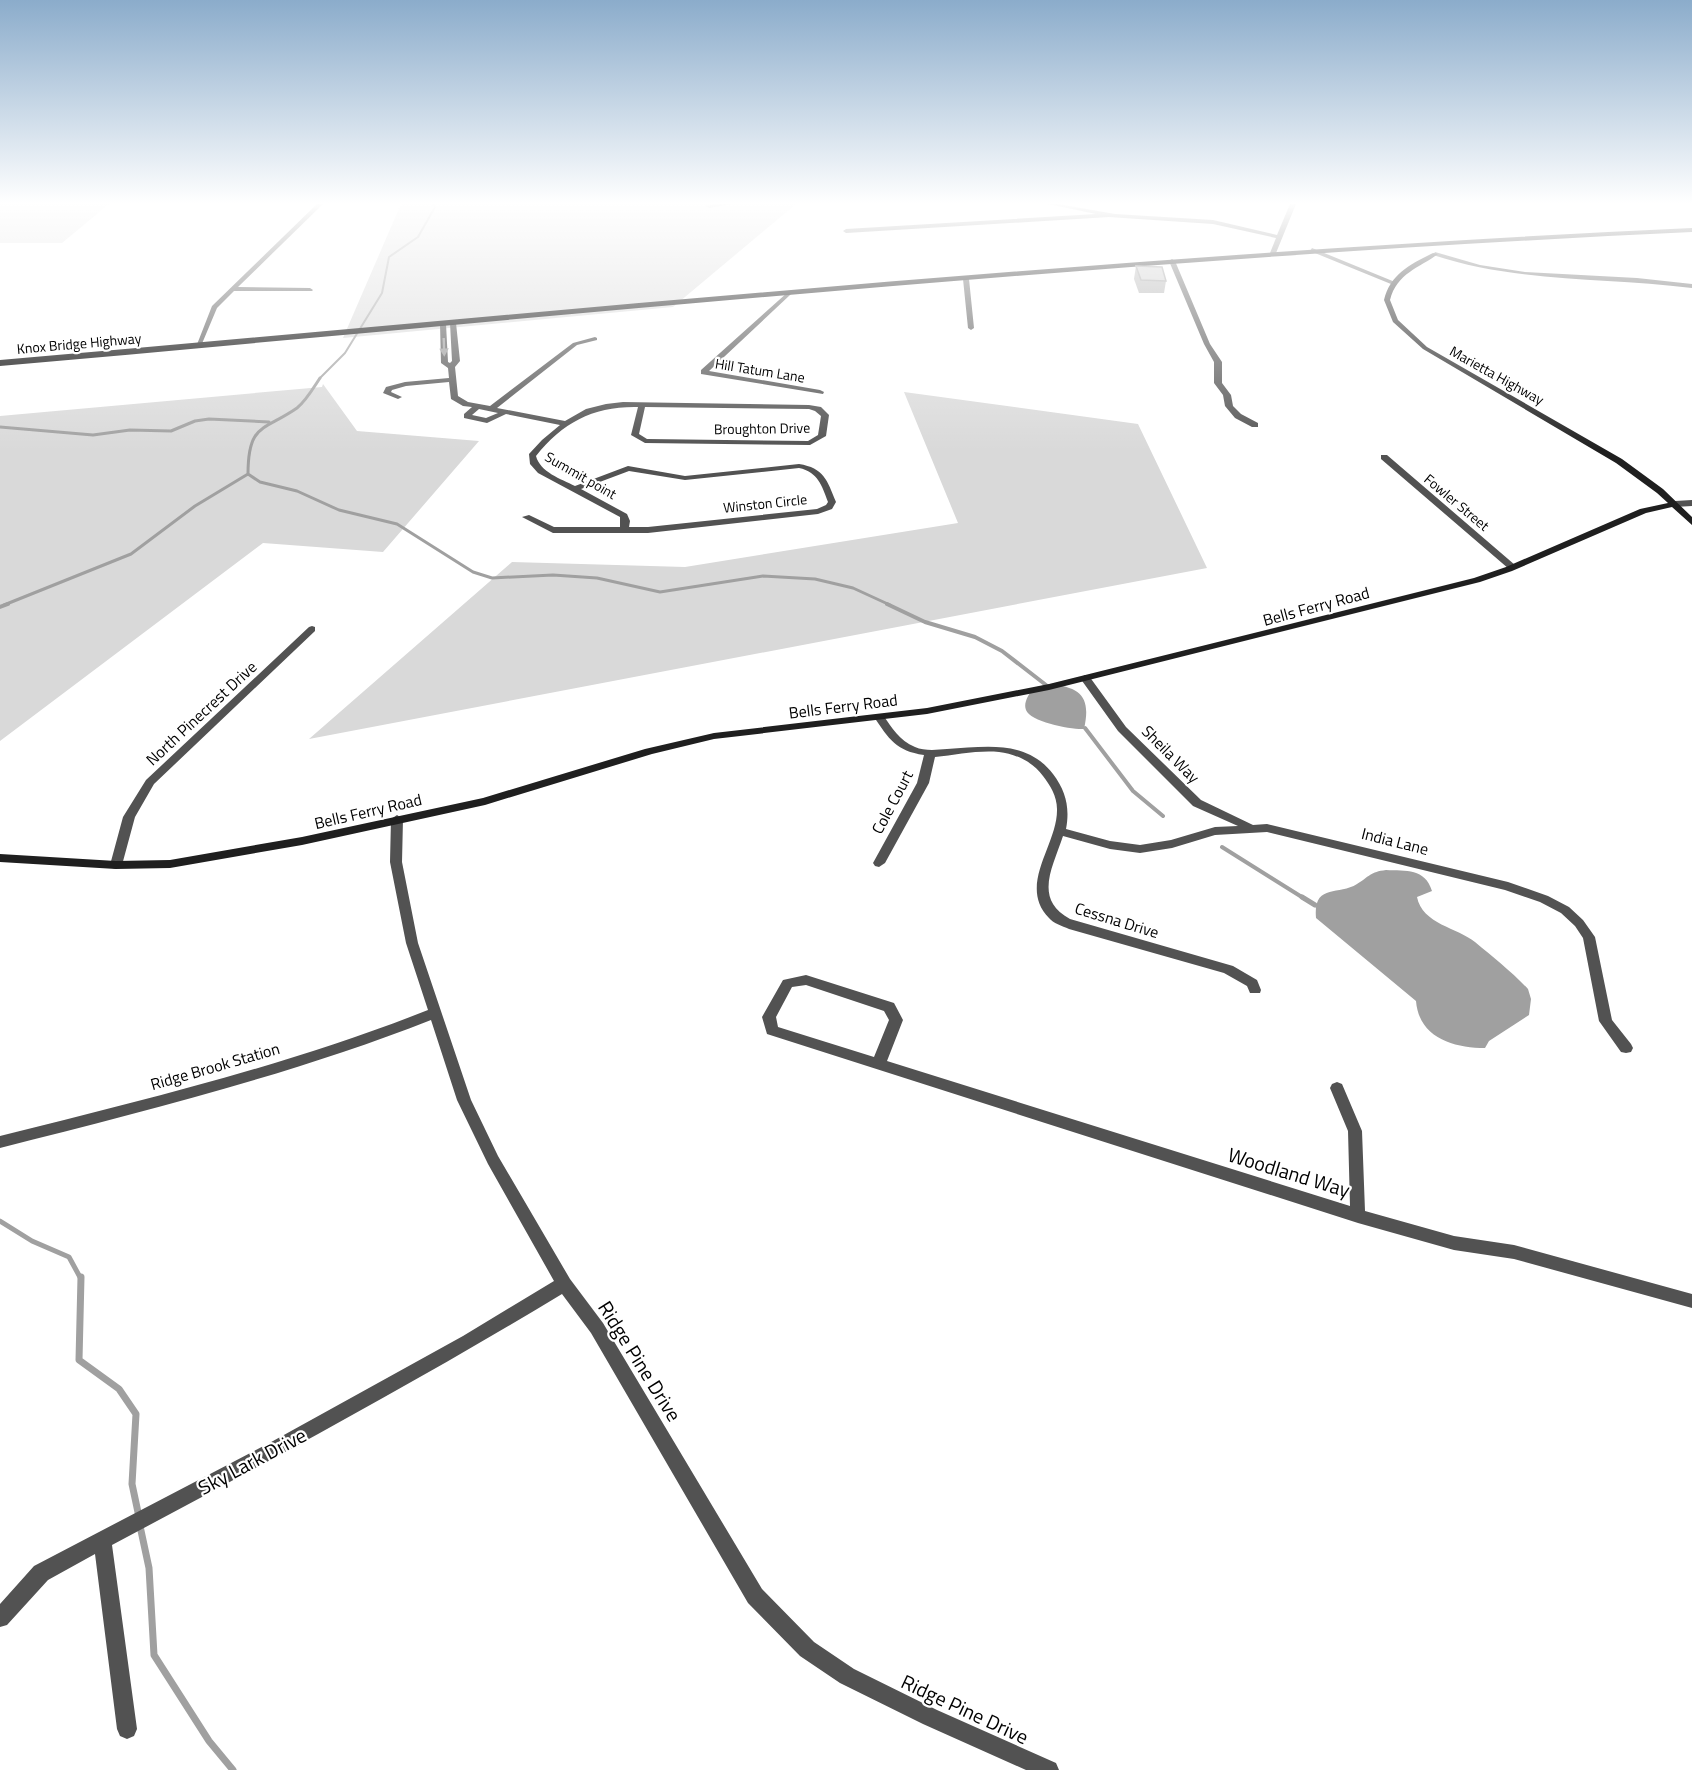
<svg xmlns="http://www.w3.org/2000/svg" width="1692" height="1770" font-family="'Titillium Web',sans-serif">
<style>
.green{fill:#d9d9d9}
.water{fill:#a0a0a0}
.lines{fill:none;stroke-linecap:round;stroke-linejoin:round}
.stream-far4{stroke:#a0a0a0;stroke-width:2}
.stream-far3{stroke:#a0a0a0;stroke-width:3}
.stream-far2{stroke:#a0a0a0;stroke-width:4}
.stream-far1{stroke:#a0a0a0;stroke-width:5}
.stream{stroke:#a0a0a0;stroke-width:7}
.minor{fill:#525252;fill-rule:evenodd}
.tertiary{fill:#525252;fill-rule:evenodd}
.secondary{fill:#1f1f1f;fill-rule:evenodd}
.primary{fill:#000;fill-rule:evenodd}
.wall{fill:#a7a7a7}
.building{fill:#c2c2c2;stroke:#888;stroke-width:1.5}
.oneway{fill:#979797}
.labels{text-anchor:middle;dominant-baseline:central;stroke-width:4.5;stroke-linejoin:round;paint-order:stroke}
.far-street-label{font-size:14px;fill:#000;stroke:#fff}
.street-label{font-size:16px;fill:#000;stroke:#fff}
.near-street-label{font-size:20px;fill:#000;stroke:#fff}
</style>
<rect width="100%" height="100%" fill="#fff"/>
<path class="green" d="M0 204H109L62 243H0Z
M401 204H796L673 307 343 338Z
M323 384 357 431 479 441 383 552 263 543 0 741V416L322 387Z
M904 392 1138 424 1207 568 309 739 512 562 685 567 958 523Z"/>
<path class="water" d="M1049 684C1082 687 1091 698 1084 729 1073 730 1030 722 1026 710 1023 703 1029 694 1033 688Z
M1386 870C1406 871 1425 868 1432 891L1417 897C1422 924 1458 928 1475 942 1493 957 1512 972 1528 989L1531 999 1529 1015 1489 1041 1485 1048C1454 1048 1419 1038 1416 1001L1316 918C1313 883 1338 896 1357 884 1370 876 1370 872 1386 870Z"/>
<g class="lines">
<path class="stream-far4" d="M319 379 345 353 382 293 389 257 418 237 435 207 433 204"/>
<path class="stream-far3" d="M0 427 93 435 130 430 171 431 195 421 209 419 269 422
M248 474 260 482 297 491 339 510 397 524 473 572 492 578 553 575 597 578 660 592 763 576 815 579 853 588 890 605
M248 474C248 423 264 431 297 408 306 401 314 387 320 378
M4 605 131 554 195 506 248 474"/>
<path class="stream-far2" d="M887 604 925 622 975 637 1002 651 1046 685
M0 607 8 604
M1085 728 1133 791 1163 816
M1222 847 1305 899"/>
<path class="stream-far1" d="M1302 897 1315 905
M0 1221 32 1241 69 1257 81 1279"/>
<path class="stream" d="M81 1277 79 1360 119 1389 136 1414 132 1484 139 1517
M140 1526 149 1568 154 1655 209 1741 233 1770"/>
<path class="minor" d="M317 204H323L238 287 310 288 313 290 312 291H234L217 308 201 346 196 347 212 306Z
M717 204H732L709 208 706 206Z
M1048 204H1058L1115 214 1213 220 1277 235 1290 204H1296L1276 253 1273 255 1270 253 1276 238 1213 224 1109 217 846 233 843 231 846 229 1096 214Z
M1312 248 1395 282 1396 283 1391 284 1310 251Z
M1435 252 1480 265 1525 272 1637 278 1692 284V288C1604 277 1518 283 1433 255Z
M1172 259 1175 261 1210 344 1222 362V383L1231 395 1233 406 1241 414 1258 423V427H1252L1235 418 1225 406 1223 395 1214 383V362L1204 344 1169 261Z
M966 277 969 279 974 328 971 330 968 328 963 279Z
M788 292 791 294 790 295 709 371 820 390 824 392 823 394 701 374V370Z
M453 321 456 323 460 361 455 367 458 396 468 402 490 406 573 343 595 337 597 338V340L577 345 497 408 565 421 586 409 606 404 623 402 809 405 821 407 829 415 826 436 810 445 645 443 631 435 638 407C594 406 563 422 536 456 540 472 561 479 575 486L628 466 685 476 799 464C824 468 827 480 836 502L832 509 818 514 648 533H553L522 517 529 515 554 527H620V517L538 473 530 464 529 454 542 440 560 425 506 414 487 423 464 418V414L472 407 463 406 451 399 449 382 406 386 392 390 391 392 402 397 398 399 383 393 386 387 405 382 449 378 448 368 441 363 440 324 443 322 446 324 448 362 450 363 452 361 450 323ZM645 407 809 409 815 411 821 416 818 435 808 441 647 439 639 434ZM479 409 498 413 486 418 472 415ZM799 468C818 472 822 486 828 502L826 505 817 509 648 527H629L630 521 627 514 581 489 629 471 685 480Z
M1381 455H1387L1515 565V569H1509L1381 459Z
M312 626 315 627V631L154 784 135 817 122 865 116 869 112 868 110 865 123 817 146 780 309 627Z
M1085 675 1089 676 1126 727 1201 800 1253 825 1267 824 1508 882 1548 896 1569 907 1583 920 1595 937 1612 1020 1631 1044 1633 1048 1631 1052 1626 1053 1621 1052 1599 1021 1583 938 1575 926 1561 913 1540 902 1505 890 1267 832 1215 835 1172 848 1140 853 1110 849 1063 836C1053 867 1033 899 1070 919L1233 966 1257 980 1261 990 1260 993H1250L1247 986 1224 973 1069 929C1062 926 1053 923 1049 918 1017 885 1058 845 1057 809 1057 796 1050 785 1043 776 1033 762 1016 754 999 752 978 750 956 755 935 757L929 783 885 863 879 867 875 866 873 863 917 783 924 755C896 751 889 739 874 717L879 714 883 715C892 728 899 740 915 747 924 751 936 750 947 749 985 747 1026 739 1053 774 1066 791 1070 808 1066 829L1110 841 1140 845 1171 840 1215 827 1238 826 1193 806 1118 731 1080 678Z
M397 815 403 819 402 862 418 943 471 1100 498 1156 570 1279 603 1323 762 1589 814 1642 854 1669 937 1710 1056 1763 1059 1770H1026L923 1724 840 1683 800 1656 748 1603 591 1333 562 1294C415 1383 264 1464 112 1545L137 1729 134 1736 127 1739 120 1736 117 1729 95 1554 48 1580 7 1625 0 1627V1604L34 1566 273 1441 463 1336 554 1281 488 1164 457 1100 431 1020C291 1075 145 1111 0 1148V1136C144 1100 289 1065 428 1010L406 943 390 862 391 819Z
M806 975 894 1003 903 1020 887 1061 1350 1206 1348 1131 1330 1088 1332 1084 1337 1082 1342 1084 1362 1131 1365 1211 1454 1236 1514 1245 1692 1294V1308L1514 1259 1454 1250 1358 1223 767 1034 762 1017 783 980ZM806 985 884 1011 889 1020 874 1057 778 1027 776 1017 792 987Z"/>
<path class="tertiary" d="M1692 500V506L1675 507 1671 504 1675 501Z"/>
<path class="secondary" d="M1433 253 1438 254C1419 268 1397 273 1390 300L1398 320 1427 347 1622 459 1663 489 1692 517V525L1672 507 1646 513 1512 571 1480 582 1049 690 927 714 714 739 652 754 485 805 302 845 170 868 116 869 0 862V854L116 861 170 860 302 837 483 798 645 749 714 733 927 708 1049 684 1474 578 1506 567 1640 509 1668 503 1657 493 1616 463 1423 349 1393 322 1384 300C1390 274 1411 264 1433 253Z"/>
<path class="primary" d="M1692 228V232C1127 258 564 316 0 366V360C564 311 1127 254 1692 228Z"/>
</g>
<path class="wall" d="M1136 266 1166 281 1164 293H1139L1134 279Z"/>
<path class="building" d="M1136 266 1162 267 1166 281 1141 280Z"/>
<defs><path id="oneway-solid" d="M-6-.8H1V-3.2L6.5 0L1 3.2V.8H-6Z" transform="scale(1.5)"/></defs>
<use class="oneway" href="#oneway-solid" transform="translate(444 347) rotate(88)"/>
<linearGradient id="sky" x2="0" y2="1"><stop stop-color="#8baccb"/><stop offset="0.45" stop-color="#fff"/><stop offset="1" stop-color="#fff" stop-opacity="0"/></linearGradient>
<rect width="1692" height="451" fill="url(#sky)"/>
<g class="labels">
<g class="far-street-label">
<text transform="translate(79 343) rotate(-5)">Knox Bridge Highway</text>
<text transform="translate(760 370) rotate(9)">Hill Tatum Lane</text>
<text transform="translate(1497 375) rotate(29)">Marietta Highway</text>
<text transform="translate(762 428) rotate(-1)">Broughton Drive</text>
<text transform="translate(581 475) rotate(30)">Summit point</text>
<text transform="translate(1457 502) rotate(40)">Fowler Street</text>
<text transform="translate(765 503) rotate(-6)">Winston Circle</text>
</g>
<g class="street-label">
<text transform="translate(1316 606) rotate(-15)">Bells Ferry Road</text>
<text transform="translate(843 706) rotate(-7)">Bells Ferry Road</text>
<text transform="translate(201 713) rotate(-43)">North Pinecrest Drive</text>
<text transform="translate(1171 754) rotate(45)">Sheila Way</text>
<text transform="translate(892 802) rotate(-62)">Cole Court</text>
<text transform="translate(368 811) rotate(-13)">Bells Ferry Road</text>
<text transform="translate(1395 841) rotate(14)">India Lane</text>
<text transform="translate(1117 920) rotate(17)">Cessna Drive</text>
<text transform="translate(215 1066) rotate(-16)">Ridge Brook Station</text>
</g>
<g class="near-street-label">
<text transform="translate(1289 1172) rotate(17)">Woodland Way</text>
<text transform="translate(640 1361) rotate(58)">Ridge Pine Drive</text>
<text transform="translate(252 1461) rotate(-28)">Sky Lark Drive</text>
<text transform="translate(965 1709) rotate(25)">Ridge Pine Drive</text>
</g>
</g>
</svg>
